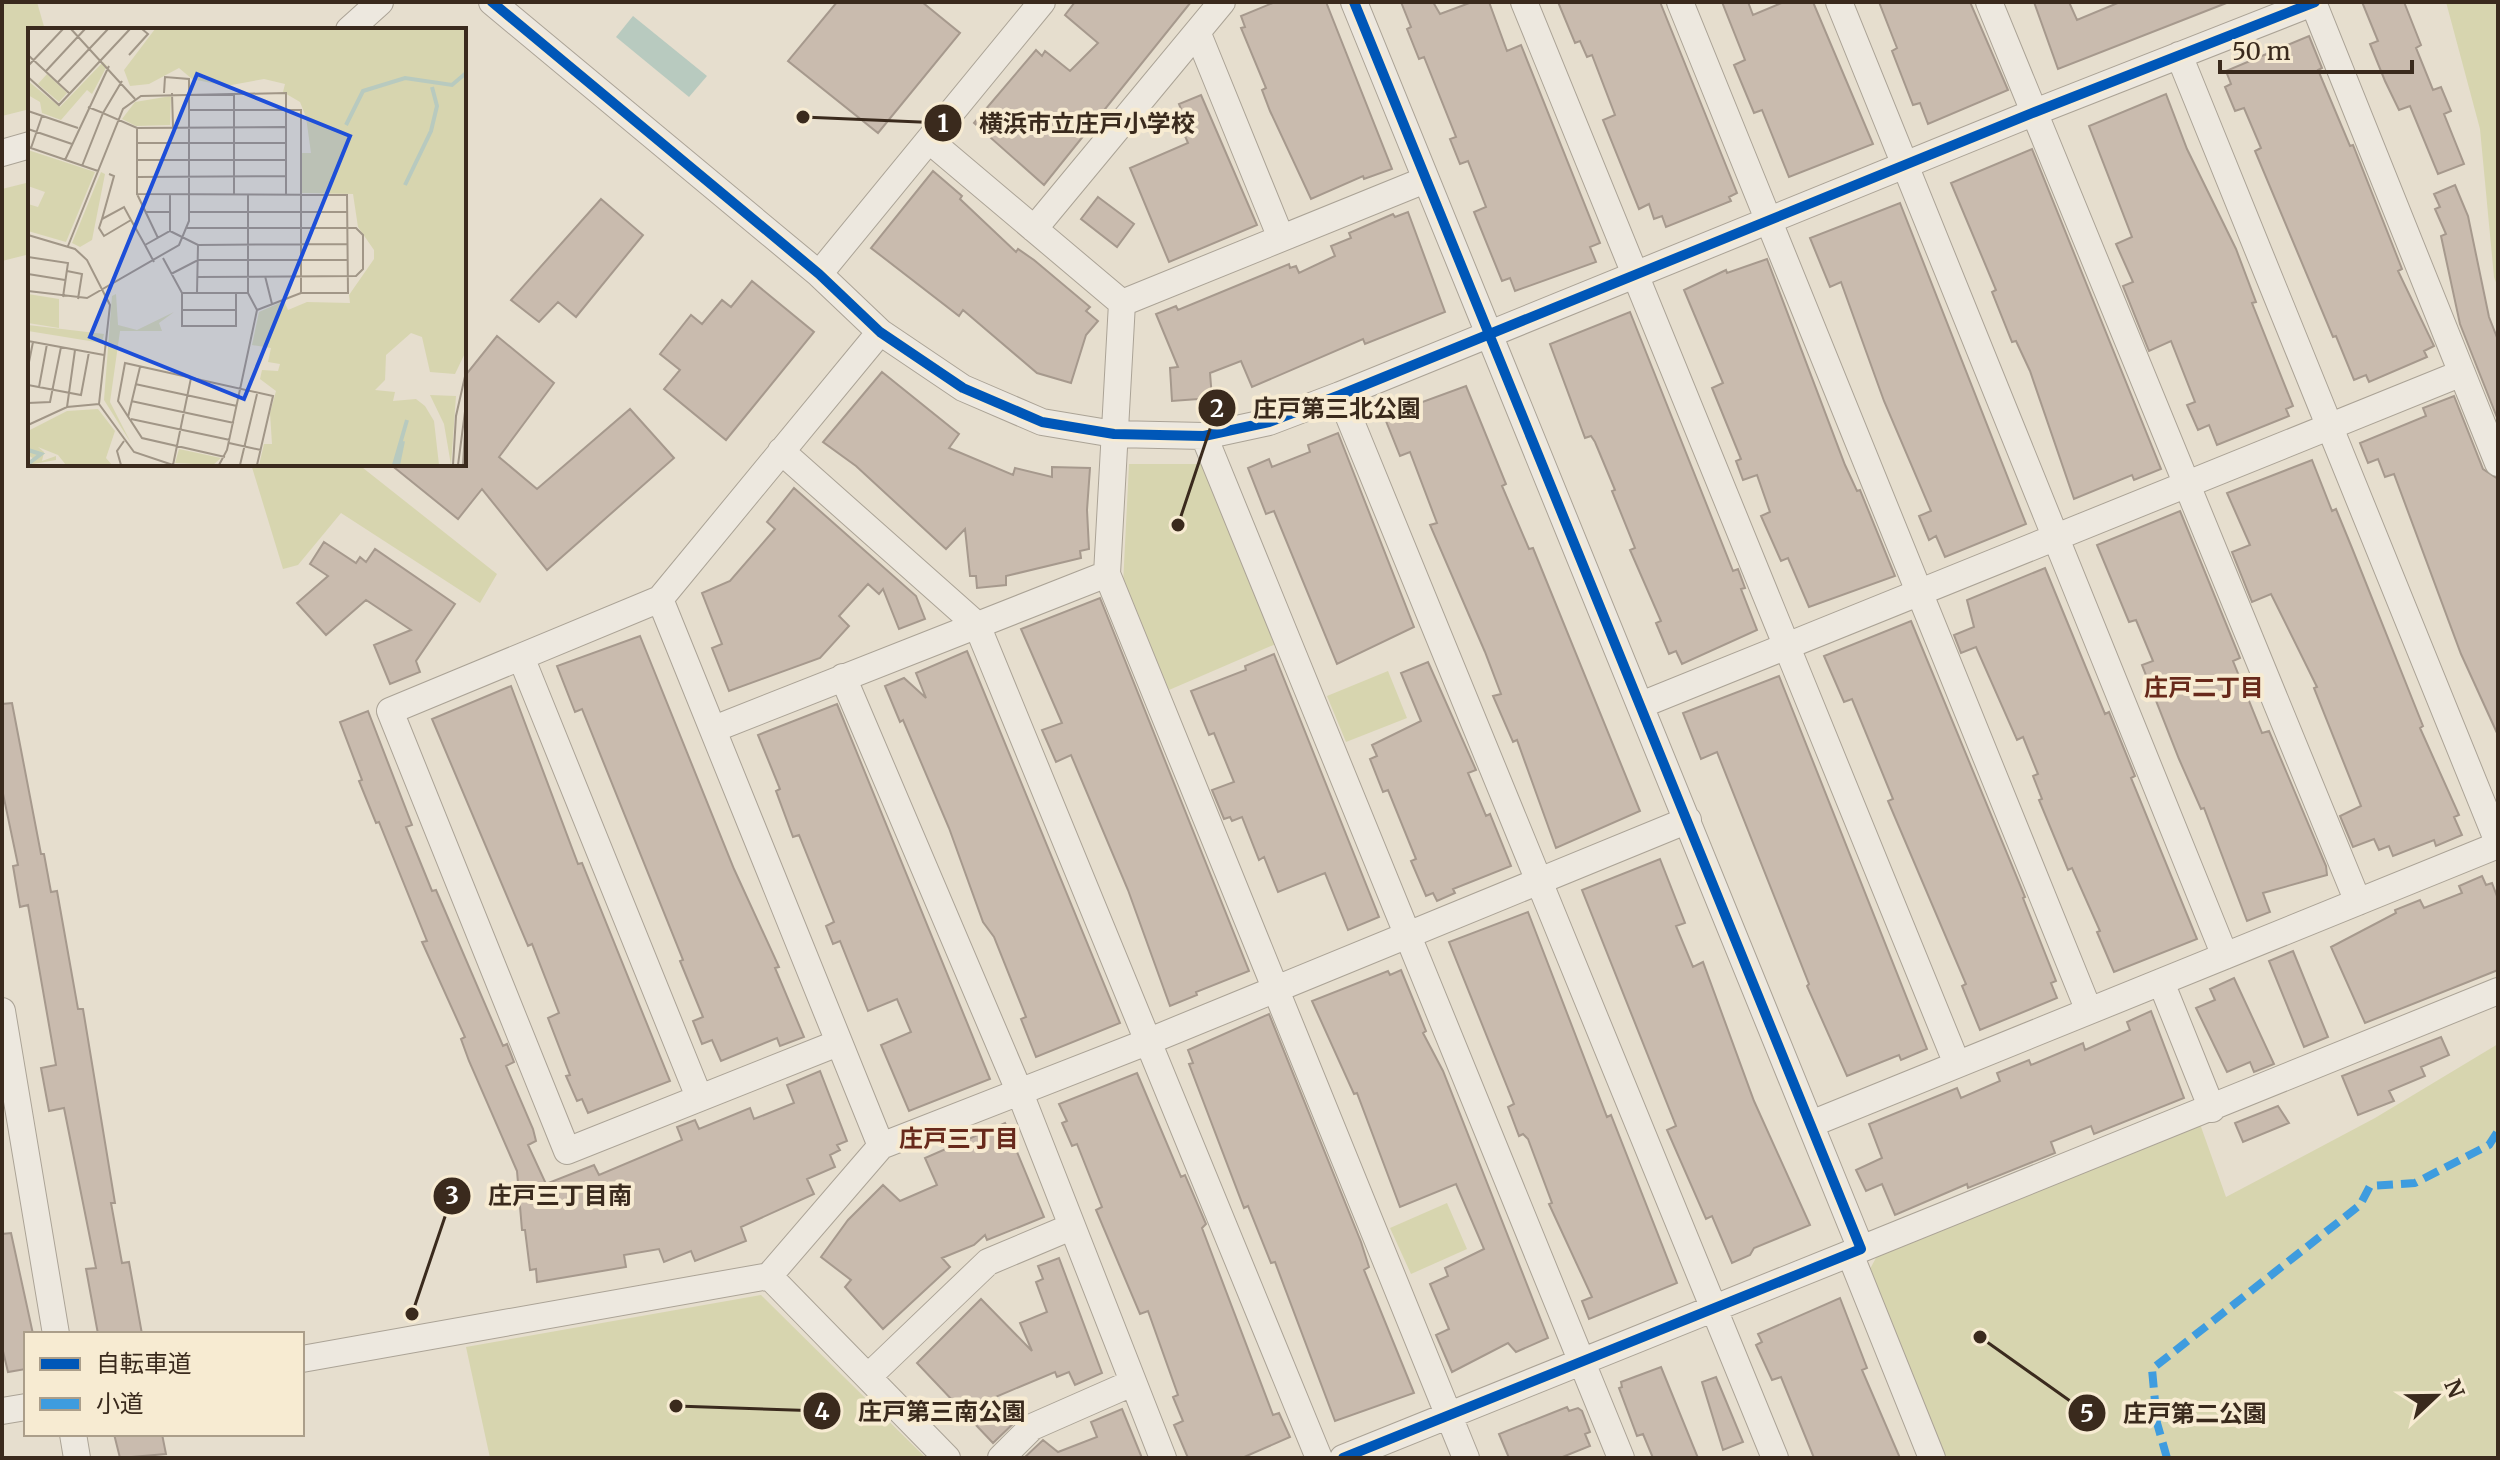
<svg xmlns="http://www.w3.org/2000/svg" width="2500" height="1460" font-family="Merriweather,'Noto Sans JP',serif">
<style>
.green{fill:#d7d5af}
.water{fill:#b8cabf}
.building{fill:#c9bbae;stroke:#a6998d;stroke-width:2}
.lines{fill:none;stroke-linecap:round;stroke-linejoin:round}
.minor-casing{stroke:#aba396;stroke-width:28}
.minor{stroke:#ede8df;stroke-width:26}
.quiet{stroke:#3e9cdf;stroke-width:8;stroke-dasharray:16 8;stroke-linecap:butt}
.cycleway-casing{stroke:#f7ebd2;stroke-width:15}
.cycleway{stroke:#0057b8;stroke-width:10}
.labels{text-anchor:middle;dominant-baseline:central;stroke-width:8;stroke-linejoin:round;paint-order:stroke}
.neighbourhood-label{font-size:24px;font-weight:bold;fill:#68291b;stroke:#f7ebd2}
.inset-river{fill:none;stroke:#b8cabf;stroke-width:4}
.inset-road{fill:none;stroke:#a19687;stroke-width:2}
.view{fill:#1d4ed8;fill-opacity:0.15;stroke:#1d4ed8;stroke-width:4}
.inset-edge{fill:none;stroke:#3a2a1d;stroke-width:4}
.leader{fill:none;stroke:#3a2a1d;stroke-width:3}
.callout-dot{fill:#3a2a1d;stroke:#f7ebd2;stroke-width:3}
.mark-label{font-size:24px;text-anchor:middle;font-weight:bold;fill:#fff}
.callout-label{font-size:24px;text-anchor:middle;font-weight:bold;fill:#3a2a1d;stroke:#f7ebd2;stroke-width:8;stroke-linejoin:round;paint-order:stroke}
</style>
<rect width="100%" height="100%" fill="#e6dece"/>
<path class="green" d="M2 2H37L45 30H30V109L2 116Z
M2446 2H2498V288L2494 277 2480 129Z
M30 182V254L2 261V189Z
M251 464H358L497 574 480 603 341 513 298 565 283 569Z
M1129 464H1205L1278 643 1169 690 1123 585Z
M1388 671 1407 718 1346 742 1327 696Z
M2498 1044V1458H1946L1870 1269 1877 1256 2200 1124 2226 1197 2375 1118Z
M1447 1203 1467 1249 1411 1274 1390 1228Z
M761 1295 926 1458H490L466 1347Z"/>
<path class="water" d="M633 16 707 76 689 97 616 37Z"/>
<path class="building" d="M837 2H922L960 33 878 133 788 61Z
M1075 2H1191L1044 185 974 123 1036 50 1042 56 1045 51 1070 71 1098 43 1065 15Z
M1275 2H1326L1392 169 1364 179 1363 176 1311 199 1270 111 1262 90 1266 88 1241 28 1245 27 1241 16Z
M1401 2H1433L1440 14 1472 2H1489L1507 51 1521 45 1600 243 1590 247 1596 262 1515 291 1510 278 1502 281 1474 212 1486 207 1468 161 1460 164 1450 139 1456 137 1424 57 1419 59 1407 29 1411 27Z
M1558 2H1660L1737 193 1729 197 1731 201 1666 227 1662 216 1654 219 1649 204 1639 209 1603 120 1615 115 1592 55 1587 57 1580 41 1575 43Z
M1722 2H1748L1753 15 1784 2H1813L1873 144 1789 177 1762 110 1754 113 1734 65 1745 60Z
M1879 2H1970L2008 90 1928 124 1920 103 1913 105 1892 51 1897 48Z
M2034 2H2069L2077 20 2120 2H2229L2058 69Z
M2362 2H2404L2421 45 2416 48 2433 90 2441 87 2451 111 2444 114 2464 164 2438 174 2410 106 2399 110 2385 81 2370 44 2378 41Z
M2309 36 2322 68 2318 70 2350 146 2353 145 2402 269 2398 271 2434 346 2424 351 2427 357 2369 382 2366 375 2354 380 2336 336 2333 337 2255 151 2261 148 2244 108 2235 111 2225 87 2231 84 2226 71Z
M2166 94 2187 149 2236 249 2256 302 2252 303 2293 406 2286 409 2289 416 2217 445 2209 425 2198 430 2187 405 2195 402 2171 341 2149 351 2123 286 2133 282 2116 244 2132 237 2089 126Z
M1201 95 1257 225 1169 262 1130 168 1188 143 1177 117 1183 114 1179 104Z
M2032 149 2161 469 2134 480 2132 475 2074 499 2030 371 2016 341 2012 342 1992 292 1996 290 1951 183Z
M933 171 962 196 960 199 1016 252 1018 249 1034 260 1090 307 1086 311 1098 321 1086 335 1071 383 1037 373 963 310 959 316 871 248Z
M2455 185 2468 216 2489 317 2498 340V420L2460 324 2441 236 2446 234 2435 209 2440 207 2434 194Z
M1098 197 1134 224 1117 247 1081 219Z
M601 199 643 235 576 317 558 302 539 322 511 300Z
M1900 203 2026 524 1945 557 1936 536 1929 540 1919 516 1931 511 1884 401 1841 282 1830 287 1810 238Z
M1408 212 1445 312 1365 344 1363 339 1252 387 1241 361 1210 373 1212 398 1172 401 1170 368 1178 367 1156 314 1176 306 1178 310 1289 264 1290 268 1296 266 1299 273 1335 256 1331 246 1351 238 1349 233 1393 214 1395 217Z
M1767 259 1845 465 1857 491 1860 490 1895 576 1809 607 1788 558 1781 561 1761 516 1770 512 1757 475 1743 480 1736 461 1741 459 1712 388 1723 383 1684 290 1726 270 1727 273Z
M752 281 814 332 726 440 664 389 680 370 660 354 691 315 702 324 722 300 731 307Z
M1630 312 1733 571 1738 569 1745 588 1741 589 1757 630 1682 664 1676 651 1669 654 1656 623 1661 621 1630 550 1635 548 1612 491 1615 490 1595 442 1591 436 1585 438 1550 344Z
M497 336 554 383 499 457 537 489 630 409 674 458 547 570 482 489 458 519 390 464H464V377Z
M882 372 959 434 949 448 1013 475 1015 468 1052 477V467L1090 468 1087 510 1089 549 1080 551 1081 558 1006 576V585L977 588 976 576H970L965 529 946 549 856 466 823 442Z
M1466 386 1506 484 1502 486 1529 549 1533 548 1640 811 1556 848 1517 740 1513 742 1493 696 1501 694 1485 652 1430 525 1437 523 1410 452 1400 456 1384 416Z
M2454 396 2483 469 2498 479 2497 733 2461 654 2394 474 2385 477 2378 459 2368 463 2360 443 2426 416 2423 408Z
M1338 433 1414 627 1337 664 1274 511 1266 514 1248 468 1269 459 1272 467 1310 452 1308 445Z
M2312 460 2332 511 2336 509 2352 548 2423 726 2420 728 2459 815 2454 817 2462 835 2436 846 2434 840 2393 856 2389 846 2379 850 2374 839 2353 847 2340 816 2361 806 2314 688 2317 687 2271 594 2252 602 2232 552 2250 545 2227 493Z
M794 488 916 596 925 619 899 629 883 589 879 594 868 584 839 616 849 626 820 658 729 691 712 648 722 644 702 593 730 581 775 529 767 522Z
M2180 511 2240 658 2233 661 2262 733 2269 731 2326 866 2327 875 2263 893 2270 912 2247 921 2204 808 2201 809 2179 759 2142 665 2153 661 2136 620 2129 622 2097 545Z
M324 542 356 563 360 557 366 562 375 549 455 604 416 661 420 672 390 684 374 645 411 630 366 600 326 635 297 603 328 576 310 564Z
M2045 568 2105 714 2109 712 2135 776 2131 778 2197 939 2114 972 2097 932 2100 931 2072 868 2068 870 2039 800 2042 799 2033 776 2038 774 2023 737 2017 740 1976 647 1961 653 1954 635 1974 627 1967 600Z
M1100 598 1249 971 1196 992 1197 995 1170 1006 1128 890 1071 755 1056 762 1042 730 1062 723 1021 629Z
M1911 621 2025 897 2023 898 2056 981 2051 983 2057 998 1980 1030 1962 986 1966 984 1888 801 1893 799 1852 699 1844 702 1824 656Z
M640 636 734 869 779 967 775 968 804 1037 780 1046 777 1038 721 1061 712 1040 702 1044 693 1021 703 1017 680 961 683 960 582 709 575 712 557 666Z
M967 651 1120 1023 1036 1057 1021 1019 1026 1017 994 937 983 922 949 828 903 720 900 722 885 686 904 678 926 698 916 673Z
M1274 654 1379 917 1348 930 1325 873 1278 892 1264 857 1259 860 1242 817 1232 821 1230 817 1224 819 1212 790 1234 782 1214 733 1209 735 1191 691 1246 670 1245 666Z
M1428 662 1476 770 1468 773 1486 816 1490 814 1511 866 1453 889 1455 893 1437 901 1433 893 1426 896 1411 861 1416 859 1388 790 1383 792 1370 759 1377 756 1372 745 1421 721 1401 673Z
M1779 676 1927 1049 1901 1060 1899 1055 1847 1076 1807 986 1809 984 1717 752 1701 759 1683 713Z
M511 686 578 864 582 863 670 1081 588 1113 582 1099 577 1101 566 1076 570 1075 548 1018 559 1013 532 944 528 946 432 719Z
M12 703 41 854H44L51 892 57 891 78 1009H83L115 1203H111L122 1263 129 1262 142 1334H98L86 1269 96 1268 64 1108 49 1111 41 1068 56 1065 28 905 20 907 13 866 18 865 2 789V704Z
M837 704 990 1079 909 1111 881 1045 911 1032 897 999 868 1011 840 941 833 944 826 926 834 922 799 835 793 837 776 791 780 789 758 735Z
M368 711 412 825 406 827 432 891 436 890 503 1046 507 1044 514 1062 506 1066 533 1129 536 1141 528 1145 546 1184 594 1165 599 1175 682 1140 677 1127 695 1120 699 1129 750 1108 754 1119 794 1103 787 1085 820 1071 847 1141 837 1145 840 1150 830 1155 835 1167 807 1179 814 1194 741 1227 746 1241 695 1261 691 1251 664 1262 659 1249 624 1255 626 1267 537 1282 536 1269 530 1270 525 1230H522L517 1171 469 1061 461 1039 465 1037 422 942 427 941 379 822 376 823 359 781 362 780 340 722Z
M1660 859 1685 923 1676 926 1693 967 1703 962 1754 1101 1810 1225 1754 1248 1750 1255 1732 1263 1712 1216 1706 1219 1667 1130 1676 1126 1582 890Z
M2482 876 2486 885 2492 883 2498 899V970L2365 1023 2331 947 2396 913 2395 910 2420 900 2424 908 2462 893 2459 886Z
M1528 912 1607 1117 1611 1115 1677 1283 1589 1319 1582 1301 1592 1297 1549 1204 1552 1203 1528 1139 1523 1134 1519 1136 1508 1107 1514 1104 1449 942Z
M2293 951 2328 1037 2304 1047 2269 961Z
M1401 970 1426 1031 1423 1033 1443 1071 1548 1338 1516 1352 1508 1343 1452 1372 1436 1335 1449 1329 1430 1284 1448 1276 1445 1268 1484 1249 1456 1184 1400 1207 1357 1093 1354 1094 1312 1001 1388 971 1390 975Z
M2234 978 2274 1064 2254 1072 2250 1062 2227 1072 2196 1008 2215 1000 2210 989Z
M2151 1011 2184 1098 2094 1134 2091 1126 2051 1142 2055 1153 1968 1188 1967 1184 1895 1215 1882 1184 1866 1191 1856 1170 1882 1158 1869 1124 1957 1088 1961 1098 2000 1081 1997 1073 2029 1060 2031 1065 2083 1043 2085 1050 2130 1030 2127 1022Z
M1269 1014 1361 1242 1369 1267 1364 1270 1414 1393 1335 1421 1275 1262 1271 1263 1248 1206 1244 1208 1189 1064 1193 1063 1188 1050Z
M2441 1037 2449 1055 2421 1067 2425 1076 2389 1091 2394 1101 2358 1115 2342 1076Z
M1137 1073 1181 1177 1185 1175 1206 1224 1202 1228 1273 1415 1279 1413 1290 1437 1242 1458H1188L1174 1425 1183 1421 1173 1397 1178 1395 1148 1311 1140 1314 1096 1210 1102 1207 1077 1144 1072 1146 1062 1123 1067 1121 1059 1104Z
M2278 1106 2289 1123 2243 1142 2235 1123Z
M1005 1123 1044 1217 987 1240 985 1235 974 1245 942 1258 950 1267 883 1329 845 1287 851 1280 821 1257 848 1220 883 1185 900 1201 937 1185 925 1158Z
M11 1233 33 1334H26V1369L8 1372 2 1347V1234Z
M1059 1258 1102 1373 1075 1385 1069 1372 1057 1377 1055 1372 993 1398 1018 1419 993 1443 917 1363 981 1299 1032 1351 1020 1323 1047 1312 1036 1282 1043 1279 1038 1266Z
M1840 1298 1867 1368 1862 1370 1900 1458H1814L1781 1377 1772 1380 1756 1345 1762 1342 1758 1334Z
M1661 1367 1698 1458H1653L1643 1434 1637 1436 1619 1388 1622 1387 1621 1382Z
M1716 1377 1743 1442 1723 1450 1702 1382Z
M1567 1407 1569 1411 1578 1408 1582 1411 1590 1432 1585 1434 1590 1446 1560 1458H1509L1499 1434Z
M1122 1409 1142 1458H1024L1043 1440 1058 1452 1097 1437 1091 1422Z
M114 1434H162L166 1454 120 1458Z"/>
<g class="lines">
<defs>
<path id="minor" d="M492 2 819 274 880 332 963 388 1042 422 1114 434 1204 436 1269 422 1340 395 2035 112 2315 2
M1524 2 1957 1064
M1680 2 2089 1011
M1839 2 2225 956
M1989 2 2358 902
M2313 2 2498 463
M349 30 380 2
M1198 34 1281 238
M2179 55 2498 842
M930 141 1122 303 1107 574 1466 1458
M2 153 30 145
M1034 229 1222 2
M819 274 1042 2
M1122 303 1425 180
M1340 395 1775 1458
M1204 436 1621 1458
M781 451 977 625 1319 1458
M660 599 390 711 567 1151 838 1043
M521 657 699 1097
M843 677 1020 1093 1163 1458
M1641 705 2462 373
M714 729 1107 574
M2161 982 2212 1109
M2 1011 56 1334
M1811 1124 2498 845
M881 1146 1147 1042 1688 820
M1861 1249 2498 991
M1850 1254 1932 1458
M769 1276 881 1146 660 599 880 332
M302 1359 769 1276 947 1458
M870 1375 988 1262 1071 1227
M2 1411 26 1407
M73 1434 77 1458
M1001 1458 1032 1427 1132 1383
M1343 1458 1861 1249 1354 2"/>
</defs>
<use href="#minor" class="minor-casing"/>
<use href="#minor" class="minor"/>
<path class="quiet" d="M2167 1458 2157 1423 2152 1369 2360 1205 2370 1186 2415 1183 2489 1145 2498 1131"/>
<defs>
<path id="cycleway" d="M492 2 819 274 880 332 963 388 1042 422 1114 434 1204 436 1269 422 1340 395 2035 112 2315 2
M1343 1458 1861 1249 1354 2"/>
</defs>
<use href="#cycleway" class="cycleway-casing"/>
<use href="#cycleway" class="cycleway"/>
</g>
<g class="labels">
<g class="neighbourhood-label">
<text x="2204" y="687">庄戸二丁目</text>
<text x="959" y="1138">庄戸三丁目</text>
</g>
</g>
<g transform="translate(28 28)">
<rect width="438" height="438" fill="#e6dece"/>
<path d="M127 1H438V323L427 346 402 344 394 309 383 305 358 327 357 352 347 362 367 364 365 373 388 371 397 378 406 393 411 437H231L236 416H244L242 385 248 363 232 351 234 342 250 343 252 336 240 334 243 320 224 317 231 284 256 273 260 282 279 274 322 275 321 267 346 231V222L330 199 325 166 274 165V125H283L278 89 272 74 255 64 257 56 236 51 198 58 164 51 151 40 121 56 102 58 96 42ZM75 34 79 38 64 66 59 62 33 92 14 85 12 74 0 67V53L32 79ZM19 46 39 65 31 74 10 56ZM143 68 142 97 108 98 94 91 107 74ZM0 122 67 144 38 214 0 203V176L10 179 17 164 0 158ZM73 144 77 146 64 212 52 219 44 215ZM0 266 31 271V300L0 295ZM88 266 90 297 109 302 146 284 131 295 134 303H92L82 374 103 415 76 372 84 268ZM0 297 76 306 74 315 0 303ZM402 367 428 368 423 437 416 396ZM70 381 87 403 78 430 84 437H38L30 427 10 419 16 424 14 433 28 428V432L0 437 6 431 0 427V403L39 383ZM151 421 193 430 185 437 147 435Z" fill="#d7d5af"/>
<path class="inset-river" d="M318 97 335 63 377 50 424 57 438 45M377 157 403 103 409 78 404 59M0 422 13 426 0 436M366 437 379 392M370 437 375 413"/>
<path class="inset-road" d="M43 1 107 71M0 27 42 66M101 27 120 6 114 1M0 38 35 1M18 43 57 1M0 49 31 77 102 1M30 54 80 1M144 65 145 99M206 66V166M60 79 75 85 94 53M161 82H273V166M0 83 50 100M109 100V166L319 167 320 265H273M0 101 44 116M109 115H258M0 119 70 143M3 120 14 88M37 132 81 38M109 132H258M54 138 75 85 109 100 257 99M109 149 258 148M109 166 130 210M142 166V203M220 166V265M117 184H142M162 184H319M74 191 86 148 81 146M103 192 76 208 71 200 74 191 96 179 103 192 117 217 126 234M159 200H328L335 207V241L328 248 169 249M0 207 47 221 59 232 82 277 71 376 106 424 145 437M117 217 142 203 170 217 319 216M40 218 95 81 113 68 258 65V166M0 229 40 235 35 269M135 230 154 265H220L229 282M39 243 54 246 50 271M0 246 37 252M143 246 170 232H319M237 248 244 276M0 263 59 270 151 217 161 193V51L137 49 136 65M154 265V298H208V265M169 265 170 217M154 282H207M0 313 76 327M0 339 5 314M107 356 209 378M0 357 53 367 61 324M11 359 19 316M103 373 206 395M0 375 22 374 33 319M39 379 47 322M100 389 112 339M103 391 202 412M0 397 39 379 71 376M201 415 233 422M197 429 114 410 90 373 97 335 245 368 229 437M93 437 89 423 96 413M145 437 163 350M191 437 199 422 229 282 273 265V167M212 437 229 366M425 437 428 388 438 344M430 437 438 376M435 437 437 404"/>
<path class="view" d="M169 46 322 108 216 371 62 309Z"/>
<rect width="438" height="438" class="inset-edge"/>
</g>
<path class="leader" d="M803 117L943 123M1178 525L1217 408M412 1314L452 1196M676 1406L822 1411M1980 1337L2087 1413"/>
<g class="callout-dot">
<circle cx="803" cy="117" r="8"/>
<circle cx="1178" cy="525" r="8"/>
<circle cx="412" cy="1314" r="8"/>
<circle cx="676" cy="1406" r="8"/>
<circle cx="1980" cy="1337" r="8"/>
<circle cx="943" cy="123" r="20"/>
<circle cx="1217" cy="408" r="20"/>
<circle cx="452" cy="1196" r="20"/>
<circle cx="822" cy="1411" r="20"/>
<circle cx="2087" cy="1413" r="20"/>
</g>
<g class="mark-label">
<text x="943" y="132">1</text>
<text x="1217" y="417">2</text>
<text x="452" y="1204">3</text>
<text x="822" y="1420">4</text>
<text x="2087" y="1422">5</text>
</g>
<g class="callout-label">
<text x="1087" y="132">横浜市立庄戸小学校</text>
<text x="1337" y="417">庄戸第三北公園</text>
<text x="560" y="1204">庄戸三丁目南</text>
<text x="942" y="1420">庄戸第三南公園</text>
<text x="2195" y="1422">庄戸第二公園</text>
</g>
<rect width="2500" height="1460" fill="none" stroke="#3a2a1d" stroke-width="8"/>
<rect x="24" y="1332" width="280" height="104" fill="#f7ebd2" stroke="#ab9e8a" stroke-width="2"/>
<rect x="40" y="1358" width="40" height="12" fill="#0057b8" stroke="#ab9e8a" stroke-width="2"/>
<text x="96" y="1372" font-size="24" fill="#3a2a1d">自転車道</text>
<rect x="40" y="1398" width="40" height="12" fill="#3e9cdf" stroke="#ab9e8a" stroke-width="2"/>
<text x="96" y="1412" font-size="24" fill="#3a2a1d">小道</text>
<g transform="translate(2436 1396) rotate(68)" stroke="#f7ebd2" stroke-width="6" paint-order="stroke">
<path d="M0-6L14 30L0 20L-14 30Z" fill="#3a2a1d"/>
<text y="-12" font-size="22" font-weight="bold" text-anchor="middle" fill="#3a2a1d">N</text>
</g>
<path d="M2220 60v12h192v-12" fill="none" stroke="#3a2a1d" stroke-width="4"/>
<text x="2232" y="60" font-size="24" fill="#3a2a1d" stroke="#f7ebd2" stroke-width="6" paint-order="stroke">50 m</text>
</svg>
